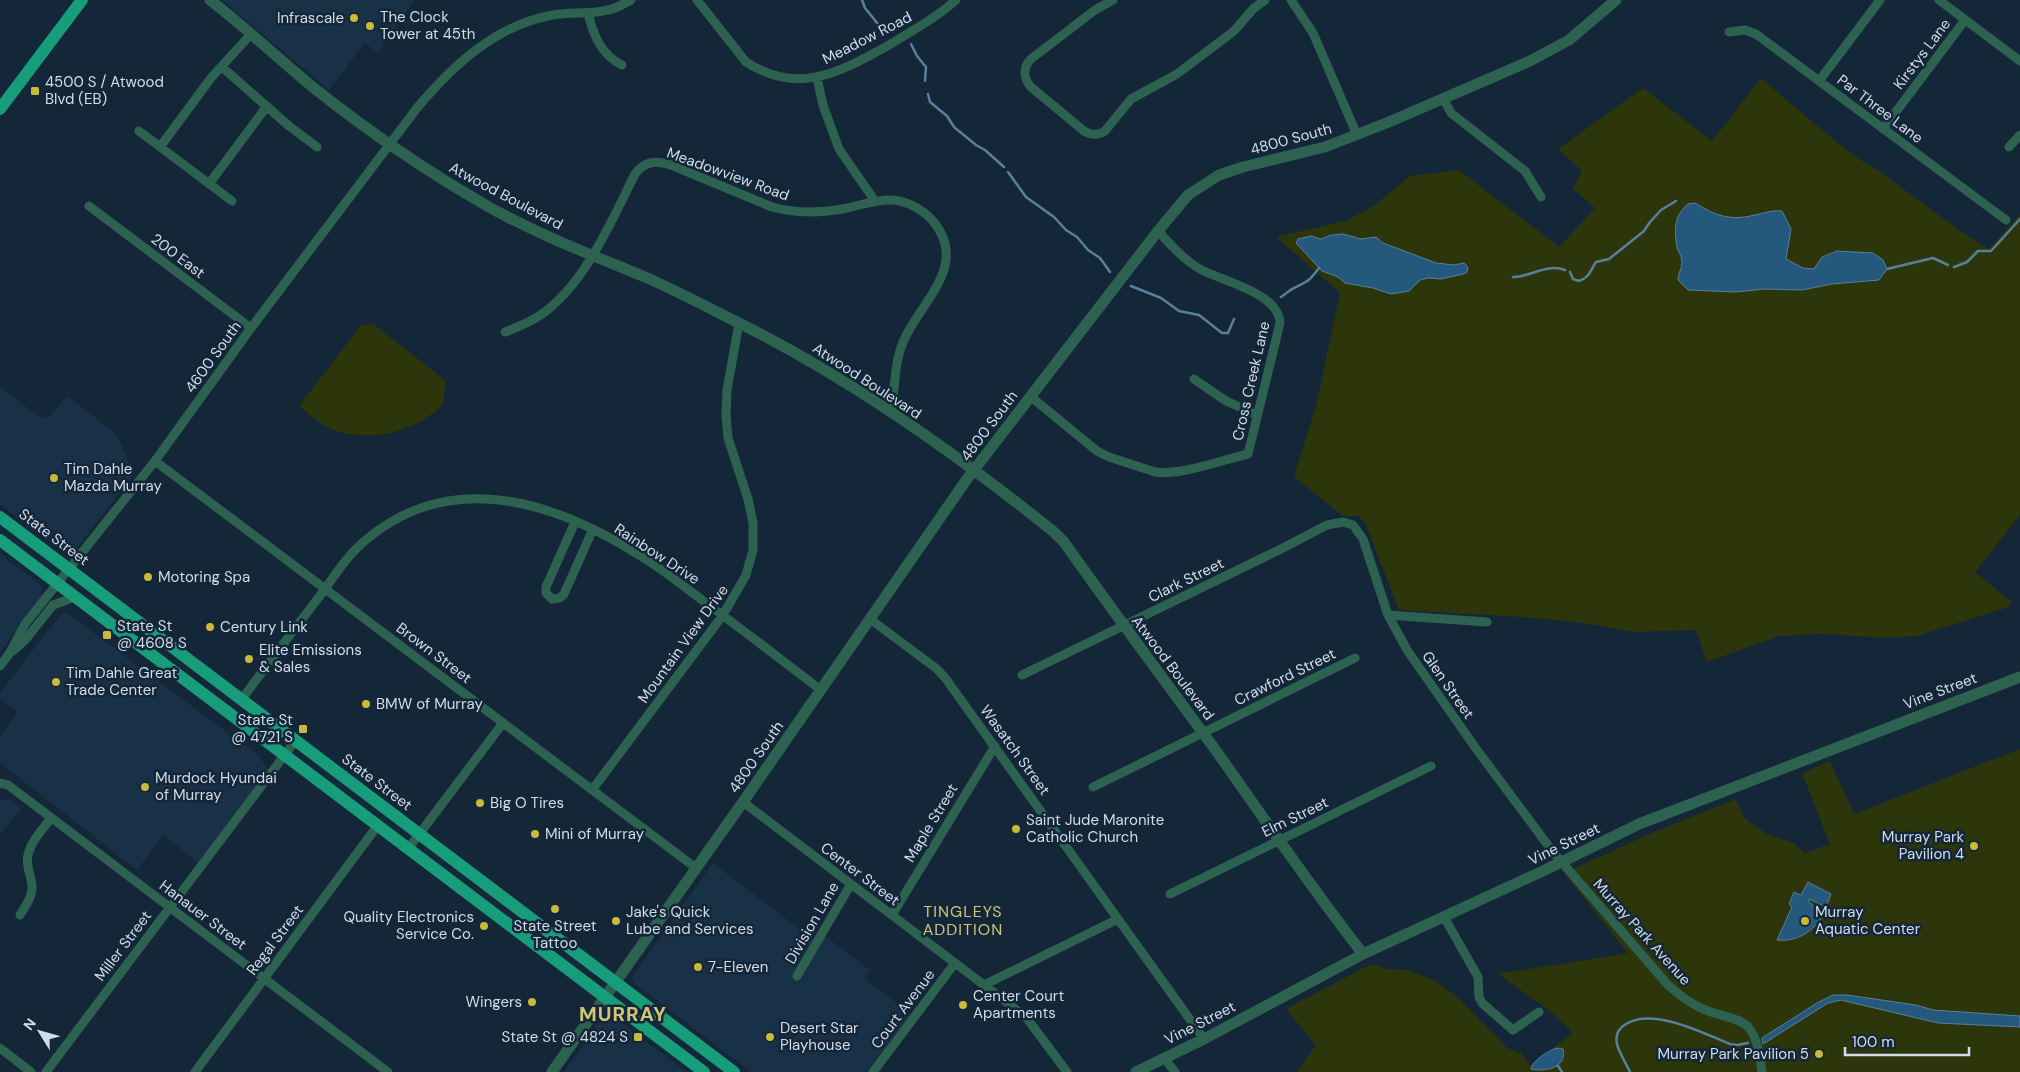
<svg xmlns="http://www.w3.org/2000/svg" width="2020" height="1072" font-family="'DM Sans',sans-serif">
<style>
.built{fill:#193146}
.green{fill:#2d350b}
.water{fill:#24587c;stroke:#58809c}
.lines{fill:none;stroke-linecap:round;stroke-linejoin:round}
.stream{stroke:#58809c;stroke-width:2.5}
.minor{stroke:#2e6250;stroke-width:9}
.tertiary{stroke:#2e6250;stroke-width:11}
.primary{stroke:#189d7a;stroke-width:12}
.poi-dot{fill:#caba3a;stroke:#142738;stroke-width:2}
.labels{text-anchor:middle;dominant-baseline:central;stroke-width:5;stroke-linejoin:round;paint-order:stroke}
.poi-label{font-size:15px;fill:#d1dde8;stroke:#142738;text-anchor:start}
.street-label{font-size:15px;fill:#d1dde8;stroke:#142738}
.neighbourhood-label{font-size:16px;letter-spacing:1px;fill:#cfc577;stroke:#142738}
.district-label{font-size:20px;font-weight:bold;letter-spacing:1px;fill:#cfc577;stroke:#142738}
</style>
<rect width="100%" height="100%" fill="#142738"/>
<path class="built" d="M222 0H414L377 53 365 43 329 90Z
M0 387 41 418 51 415 67 396 113 431 121 443 132 470V477L76 549 71 552 62 551 0 504Z
M0 554 40 584 43 591 40 599 0 652Z
M67 613 259 756 268 770 199 863 163 835 137 870 0 763V736L18 712 0 699V693L61 614Z
M9 799 21 808 0 835V800Z
M713 863 819 944 825 936 870 970 864 978 911 1014 866 1072H751L633 982 632 977Z
M607 1013 611 1015 687 1072H564L603 1016Z"/>
<path class="green" d="M1761 78 1823 131 1859 159 1879 171 1963 233 1989 249 2020 214V515L1975 572 2012 602 2006 608 1917 636 1886 638 1822 634 1779 636 1707 662 1696 630 1635 632 1584 623 1537 618 1399 610 1365 523 1358 516H1343L1294 477 1316 406 1340 293 1276 237 1348 220 1375 205 1410 176 1459 170 1559 247 1595 208 1573 189 1582 171 1558 149 1643 88 1712 141Z
M373 324 445 380C445 388 445 399 441 406 438 411 430 415 426 418 398 435 365 441 334 430 320 425 310 414 299 406L361 325Z
M2020 749V1072H1297L1316 1045 1286 1009 1371 964 1388 969 1407 970 1436 981 1458 998 1507 1048 1521 1053 1530 1065 1573 1033 1551 1012 1498 974 1628 953 1564 873 1658 830 1736 799 1744 818 1767 834 1794 843 1805 853 1830 844 1802 773 1830 761 1854 814Z"/>
<path class="water" d="M1695 203C1716 216 1730 221 1755 215 1764 213 1772 210 1782 211L1791 229 1786 259 1803 268 1814 269 1822 257 1837 251 1873 253 1883 260 1887 269 1879 280 1832 284 1802 290 1764 289 1736 292 1688 290 1678 280C1678 273 1682 269 1682 262 1682 256 1678 252 1677 247 1674 229 1674 216 1688 204Z
M1343 234 1361 239 1376 237 1383 243 1436 263 1454 265 1464 263 1468 267 1467 272 1463 274 1441 279 1428 278 1420 280 1409 291 1391 294 1373 288 1345 283 1338 277 1322 271 1296 243 1298 239 1311 236 1321 239 1331 235Z
M1808 882 1831 894 1826 907 1809 899 1808 901 1824 914C1813 932 1797 942 1777 940L1792 907 1789 904 1794 892 1801 895Z
M1833 995H1847L1916 1005 1933 1010 2020 1016V1027L1938 1023 1841 1000 1828 1003 1763 1044 1762 1038 1817 1003Z
M1557 1048 1563 1049C1567 1068 1546 1072 1531 1069 1533 1060 1548 1051 1557 1048Z"/>
<g class="lines">
<path class="stream" d="M862 0 865 8 882 29 892 25 897 28
M911 44 917 56 926 67 925 81
M928 94 930 102 947 116 954 127 976 145 985 150 1004 167
M1008 172 1026 197 1054 217 1066 230 1077 237 1088 250 1100 258 1110 272
M1954 267 1967 262 1978 251H1991L2020 219
M1887 269 1933 258 1948 265
M1570 272 1573 279 1579 281C1590 277 1590 271 1596 262L1609 259 1644 231 1650 222 1661 210 1676 201
M1513 277C1531 277 1546 263 1565 270
M1131 286 1161 298 1179 311 1199 315 1222 333H1228L1234 319
M1281 297C1286 294 1289 290 1294 288 1310 280 1308 282 1319 268
M1558 1066 1562 1072
M1630 1072C1626 1063 1619 1053 1617 1044 1615 1035 1619 1028 1626 1024 1653 1007 1703 1033 1730 1044L1737 1045 1748 1043"/>
<path class="minor" d="M697 0 746 62C799 96 840 72 889 45 912 31 936 18 956 0
M1113 0 1095 10 1031 59C1023 67 1023 78 1031 87L1084 131C1091 135 1097 136 1105 131L1131 99 1177 74 1234 31 1254 8 1265 0
M1291 0 1313 33 1357 135
M1939 0 2020 61
M588 13C593 34 601 55 622 65
M1729 32 1745 30 1756 34 2006 220
M222 67 289 126 317 147
M817 78 823 105 839 149 875 201
M1819 81 1880 0
M1443 98 1451 113 1525 171 1541 197
M1883 129 1965 20
M139 131 232 201
M160 147 211 78 251 34
M2009 147 2020 135
M209 184 267 106
M89 206 251 328
M505 332C518 327 531 322 542 314 585 284 612 220 635 174 645 161 656 160 671 165L772 207C797 214 822 213 847 208 862 205 877 199 892 200 907 201 922 209 932 220 971 265 920 302 903 342 894 364 895 389 891 413
M1194 379 1226 401 1257 415
M1030 396 1097 451 1109 457 1155 472C1180 476 1222 460 1248 454L1280 323C1279 292 1220 281 1198 268 1182 258 1171 245 1158 231
M155 461 696 868
M575 522 546 587V593L552 599 560 598 564 594 593 529
M1388 615 1487 622
M870 619 937 669 946 679 1204 1039
M13 651 26 639 53 605 75 597
M0 666 9 654 25 624 155 461 251 328 417 108C453 65 496 25 553 15 570 12 587 14 603 11 613 10 622 5 631 0
M1022 675 1281 549 1327 525 1343 522 1353 525 1363 539 1388 615 1407 650 1477 750 1553 852 1668 985C1679 995 1689 1003 1703 1009 1715 1015 1742 1018 1749 1028 1758 1039 1760 1058 1762 1072
M242 699C267 665 293 631 319 597 334 577 347 555 367 539 452 468 555 502 639 555 664 570 687 589 710 606 747 633 784 662 821 690
M0 783 8 785 388 1072
M1093 787 1355 658
M592 790 723 615 746 575 753 550V523L748 499 728 438 726 415 727 390 739 323
M743 802 1026 1017 1067 1072
M408 849 503 723
M1170 894 1431 766
M20 915C25 907 31 899 32 890 33 878 25 867 28 855 31 841 43 829 51 818
M892 915 995 746
M1444 917 1478 977 1479 997 1482 1003 1513 1030 1539 1012
M797 976 851 884
M984 985 1118 919
M0 1048 31 1072
M1164 1058 1175 1072
M46 1072 296 740
M195 1072 378 825
M873 1072 955 963"/>
<path class="tertiary" d="M210 0C246 28 279 59 314 88 369 132 428 172 489 207 539 235 592 255 645 277 675 290 705 306 735 321 847 376 957 454 1054 532L1064 542C1114 613 1166 682 1217 752 1265 820 1312 889 1363 954
M552 1072 743 802 967 479 1158 231 1188 195 1219 175 1243 167 1325 147 1389 122 1530 61 1569 40 1616 0
M1136 1072 1204 1039 1363 954 1545 870 1639 824 2020 677"/>
<path class="primary" d="M0 109 82 0
M0 517 734 1072
M0 540 704 1072"/>
</g>
<g class="poi-dot">
<circle cx="354" cy="18" r="5"/>
<circle cx="370" cy="26" r="5"/>
<rect x="30" y="86" width="10" height="10" rx="2.5"/>
<circle cx="54" cy="478" r="5"/>
<circle cx="148" cy="577" r="5"/>
<circle cx="210" cy="627" r="5"/>
<rect x="102" y="630" width="10" height="10" rx="2.5"/>
<circle cx="249" cy="659" r="5"/>
<circle cx="56" cy="682" r="5"/>
<circle cx="366" cy="704" r="5"/>
<rect x="298" y="724" width="10" height="10" rx="2.5"/>
<circle cx="145" cy="787" r="5"/>
<circle cx="480" cy="803" r="5"/>
<circle cx="1016" cy="829" r="5"/>
<circle cx="535" cy="834" r="5"/>
<circle cx="1974" cy="846" r="5"/>
<circle cx="555" cy="909" r="5"/>
<circle cx="616" cy="921" r="5"/>
<circle cx="1805" cy="921" r="5"/>
<circle cx="484" cy="926" r="5"/>
<circle cx="698" cy="967" r="5"/>
<circle cx="532" cy="1002" r="5"/>
<circle cx="963" cy="1005" r="5"/>
<rect x="633" y="1032" width="10" height="10" rx="2.5"/>
<circle cx="770" cy="1037" r="5"/>
<circle cx="1819" cy="1054" r="5"/>
</g>
<g class="labels">
<g class="poi-label">
<text x="380" y="17">The Clock<tspan x="380" dy="17">Tower at 45th</tspan></text>
<text x="344" y="18" text-anchor="end">Infrascale</text>
<text x="45" y="82">4500 S / Atwood<tspan x="45" dy="17">Blvd (EB)</tspan></text>
<text x="64" y="469">Tim Dahle<tspan x="64" dy="17">Mazda Murray</tspan></text>
<text x="158" y="577">Motoring Spa</text>
<text x="117" y="626">State St<tspan x="117" dy="17">@ 4608 S</tspan></text>
<text x="220" y="627">Century Link</text>
<text x="259" y="650">Elite Emissions<tspan x="259" dy="17">&amp; Sales</tspan></text>
<text x="66" y="673">Tim Dahle Great<tspan x="66" dy="17">Trade Center</tspan></text>
<text x="376" y="704">BMW of Murray</text>
<text x="293" y="720" text-anchor="end">State St<tspan x="293" dy="17">@ 4721 S</tspan></text>
<text x="155" y="778">Murdock Hyundai<tspan x="155" dy="17">of Murray</tspan></text>
<text x="490" y="803">Big O Tires</text>
<text x="1026" y="820">Saint Jude Maronite<tspan x="1026" dy="17">Catholic Church</tspan></text>
<text x="545" y="834">Mini of Murray</text>
<text x="1964" y="837" text-anchor="end">Murray Park<tspan x="1964" dy="17">Pavilion 4</tspan></text>
<text x="626" y="912">Jake's Quick<tspan x="626" dy="17">Lube and Services</tspan></text>
<text x="1815" y="912">Murray<tspan x="1815" dy="17">Aquatic Center</tspan></text>
<text x="474" y="917" text-anchor="end">Quality Electronics<tspan x="474" dy="17">Service Co.</tspan></text>
<text x="555" y="926" text-anchor="middle">State Street<tspan x="555" dy="17">Tattoo</tspan></text>
<text x="708" y="967">7-Eleven</text>
<text x="973" y="996">Center Court<tspan x="973" dy="17">Apartments</tspan></text>
<text x="522" y="1002" text-anchor="end">Wingers</text>
<text x="780" y="1028">Desert Star<tspan x="780" dy="17">Playhouse</tspan></text>
<text x="628" y="1037" text-anchor="end">State St @ 4824 S</text>
<text x="1809" y="1054" text-anchor="end">Murray Park Pavilion 5</text>
</g>
<g class="street-label">
<text transform="translate(867 38) rotate(-27)">Meadow Road</text>
<text transform="translate(1922 54) rotate(-53)">Kirstys Lane</text>
<text transform="translate(1880 109) rotate(37)">Par Three Lane</text>
<text transform="translate(1291 139) rotate(-15)">4800 South</text>
<text transform="translate(728 174) rotate(20)">Meadowview Road</text>
<text transform="translate(506 196) rotate(28)">Atwood Boulevard</text>
<text transform="translate(178 256) rotate(37)">200 East</text>
<text transform="translate(213 357) rotate(-54)">4600 South</text>
<text transform="translate(867 381) rotate(33)">Atwood Boulevard</text>
<text transform="translate(1251 381) rotate(-77)">Cross Creek Lane</text>
<text transform="translate(989 426) rotate(-53)">4800 South</text>
<text transform="translate(54 537) rotate(37)">State Street</text>
<text transform="translate(657 554) rotate(33)">Rainbow Drive</text>
<text transform="translate(1186 580) rotate(-26)">Clark Street</text>
<text transform="translate(683 644) rotate(-54)">Mountain View Drive</text>
<text transform="translate(434 653) rotate(37)">Brown Street</text>
<text transform="translate(1173 668) rotate(53)">Atwood Boulevard</text>
<text transform="translate(1285 677) rotate(-26)">Crawford Street</text>
<text transform="translate(1448 685) rotate(55)">Glen Street</text>
<text transform="translate(1940 691) rotate(-21)">Vine Street</text>
<text transform="translate(1015 750) rotate(54)">Wasatch Street</text>
<text transform="translate(756 757) rotate(-55)">4800 South</text>
<text transform="translate(377 782) rotate(37)">State Street</text>
<text transform="translate(1295 817) rotate(-26)">Elm Street</text>
<text transform="translate(931 823) rotate(-59)">Maple Street</text>
<text transform="translate(1564 844) rotate(-26)">Vine Street</text>
<text transform="translate(860 874) rotate(37)">Center Street</text>
<text transform="translate(203 915) rotate(37)">Hanauer Street</text>
<text transform="translate(812 923) rotate(-60)">Division Lane</text>
<text transform="translate(1642 932) rotate(48)">Murray Park Avenue</text>
<text transform="translate(275 940) rotate(-53)">Regal Street</text>
<text transform="translate(123 946) rotate(-53)">Miller Street</text>
<text transform="translate(903 1009) rotate(-53)">Court Avenue</text>
<text transform="translate(1200 1023) rotate(-27)">Vine Street</text>
</g>
<g class="neighbourhood-label">
<text x="963" y="911">TINGLEYS<tspan x="963" dy="18">ADDITION</tspan></text>
</g>
<g class="district-label">
<text x="623" y="1014">MURRAY</text>
</g>
</g>
<g transform="translate(40 1032) rotate(307)" stroke="#142738" stroke-width="4" paint-order="stroke">
<path d="M0-4L9 19L0 12L-9 19Z" fill="#d1dde8"/>
<text y="-8" font-size="14" font-weight="bold" text-anchor="middle" fill="#d1dde8">N</text>
</g>
<path d="M1845 1047v8h124v-8" fill="none" stroke="#d1dde8" stroke-width="2.5"/>
<text x="1852" y="1047" font-size="15" fill="#d1dde8" stroke="#142738" stroke-width="4" paint-order="stroke">100 m</text>
</svg>
